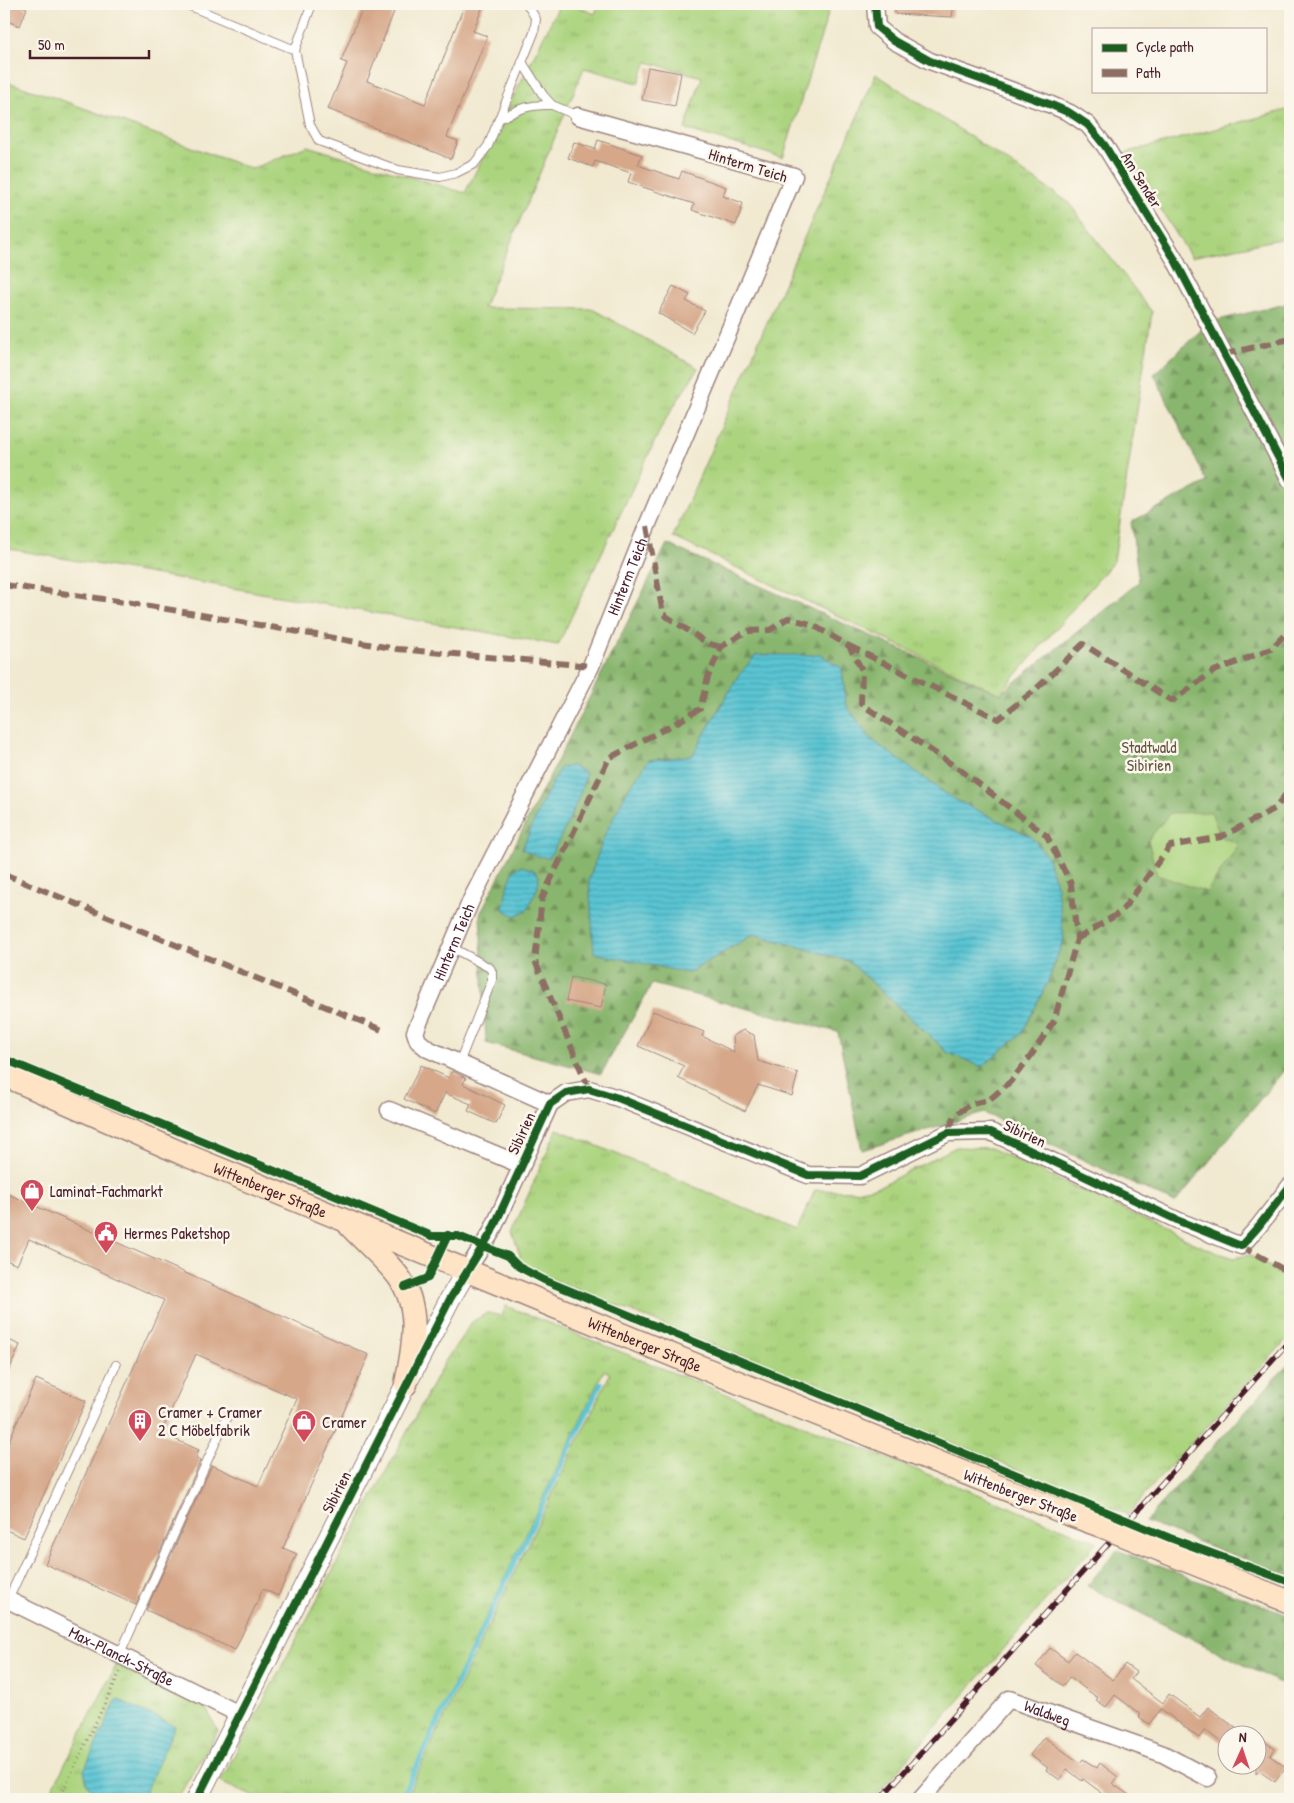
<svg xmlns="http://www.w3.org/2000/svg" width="1294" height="1803" font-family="'Patrick Hand',sans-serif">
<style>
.grass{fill:url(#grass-tufts);stroke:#7b7a55}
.forest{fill:url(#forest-firs);stroke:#6a6a4c;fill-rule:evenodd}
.green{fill:#acd47f;stroke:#7b7a55}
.water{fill:url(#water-rules);stroke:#52727f}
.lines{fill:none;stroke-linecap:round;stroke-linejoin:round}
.stream{stroke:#5ac5d3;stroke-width:5}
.building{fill:#d6a789}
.service-casing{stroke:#9e847e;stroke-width:10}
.minor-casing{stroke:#9e847e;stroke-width:19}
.tertiary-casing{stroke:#9e847e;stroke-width:22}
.secondary-casing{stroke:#9e847e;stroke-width:25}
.path{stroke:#9e847e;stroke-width:3;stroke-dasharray:1 4;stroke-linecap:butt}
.service{stroke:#fff;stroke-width:8}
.minor{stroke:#fff;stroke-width:16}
.tertiary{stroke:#fff;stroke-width:20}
.secondary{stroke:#fee4c5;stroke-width:22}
.rail-casing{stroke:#4a1f2b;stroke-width:5.5}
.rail{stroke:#fbf7ec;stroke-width:4;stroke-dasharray:11;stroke-linecap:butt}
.secondary-bridge-casing{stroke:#9e847e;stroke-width:25;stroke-linecap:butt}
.secondary-bridge{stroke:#fee4c5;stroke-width:22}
.quiet{stroke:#8d6e63;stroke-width:6;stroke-dasharray:12 6;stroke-linecap:butt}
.cycleway-casing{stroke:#fbf7ec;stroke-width:11}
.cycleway{stroke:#1b5e20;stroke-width:8}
.labels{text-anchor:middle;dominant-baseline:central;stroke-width:5;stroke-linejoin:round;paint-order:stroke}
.street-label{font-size:16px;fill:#4a1f2b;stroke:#fbf7ec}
.park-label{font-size:16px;fill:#675544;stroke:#fbf7ec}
.poi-label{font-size:16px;fill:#4a1f2b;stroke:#fbf7ec;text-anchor:start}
</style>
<defs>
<pattern id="grass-tufts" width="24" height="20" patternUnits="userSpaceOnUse" patternTransform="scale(1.25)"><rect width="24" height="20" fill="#acd47f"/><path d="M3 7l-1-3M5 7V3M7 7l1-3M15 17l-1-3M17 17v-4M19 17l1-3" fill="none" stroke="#96b66e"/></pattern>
<pattern id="forest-firs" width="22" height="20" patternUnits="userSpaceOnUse" patternTransform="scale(1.25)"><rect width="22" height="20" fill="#89b66e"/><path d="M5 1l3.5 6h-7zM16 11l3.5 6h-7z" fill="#72935b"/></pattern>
<pattern id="water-rules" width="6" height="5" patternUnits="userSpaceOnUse" patternTransform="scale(1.25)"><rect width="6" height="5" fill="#5ac5d3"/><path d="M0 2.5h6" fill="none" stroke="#4c9fab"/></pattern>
</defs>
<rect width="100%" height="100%" fill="#fbf7ec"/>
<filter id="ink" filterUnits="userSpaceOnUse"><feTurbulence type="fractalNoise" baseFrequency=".02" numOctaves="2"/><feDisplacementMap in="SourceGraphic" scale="10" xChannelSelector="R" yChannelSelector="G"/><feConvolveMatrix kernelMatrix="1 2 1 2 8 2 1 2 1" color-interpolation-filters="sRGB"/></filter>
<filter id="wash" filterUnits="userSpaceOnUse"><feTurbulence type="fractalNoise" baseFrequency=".0096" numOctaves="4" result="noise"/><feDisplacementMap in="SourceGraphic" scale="20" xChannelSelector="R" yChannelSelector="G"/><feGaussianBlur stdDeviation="1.12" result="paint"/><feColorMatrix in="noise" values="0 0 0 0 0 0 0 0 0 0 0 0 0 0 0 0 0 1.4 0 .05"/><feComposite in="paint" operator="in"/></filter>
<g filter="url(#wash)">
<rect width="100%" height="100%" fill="#f1e9d0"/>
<path class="grass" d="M560 4H571L595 14 599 4H831L783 158 685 129 702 77 647 62 638 83 584 68 483 308 592 309 698 368 664 422 558 645 4 548V81L53 97 252 169 307 146 465 193Z
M876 74 1068 202 1152 312 1114 561 1000 694 673 537Z
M1290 109V237L1191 257 1125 153Z
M557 1129 797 1230 815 1190 855 1191 880 1186 956 1147 990 1148 1205 1248 1233 1258 1249 1255 1290 1278V1336L1153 1485 1128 1515 530 1270 518 1261 520 1255 512 1232Z
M506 1306 1097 1542 873 1799H405L610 1374 604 1370 399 1799H259L220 1782 444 1363 472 1322 487 1313 502 1316Z
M118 1662 205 1707 218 1731 177 1799H47Z"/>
<path class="forest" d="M1290 303V1063L1175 1203 984 1113 862 1150 838 1032 652 984 601 1074 486 1043 480 914 667 544 1000 694 1139 582 1131 522 1207 482 1154 374 1210 322ZM842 668 846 705 872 740 952 798 1030 836 1064 938 1047 984 1022 1033 947 1052 849 961 754 934 688 973 649 760 692 756 738 676Z
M1290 1362V1576L1145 1522Z
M1117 1550 1290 1616V1688L1087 1586Z"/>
<path class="green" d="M1211 812 1221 837 1239 844 1207 892 1157 875 1148 840 1170 813Z"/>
<path class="water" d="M756 655H821L842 668 846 705 872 740 952 798 1030 836 1047 856 1057 888 1064 938 1047 984 1022 1033 982 1067 947 1052 849 961 754 934 688 973 594 953 589 879 605 834 627 791 649 760 692 756 738 676Z
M573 766 586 773C579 803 564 831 549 858L537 856 522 849 541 805 560 768Z
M521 866 534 870 539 876 538 887 527 910 515 916 503 909 507 888 514 870Z
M117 1699 175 1726 144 1795 137 1799H104L96 1796 87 1784 84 1770Z"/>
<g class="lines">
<path class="stream" d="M401 1799 601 1383"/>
</g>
<g id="blocks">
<path class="building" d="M4 4H16L27 8 20 26 4 20Z
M364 4H397L367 81 425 104 465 4H484L473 31 487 36 447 137 458 141 451 159 328 109 347 63 341 61Z
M895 4H954L952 17 895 14Z
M648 67 681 73 675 106 642 100Z
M598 140 642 155 638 165 679 179 682 171 726 187 723 196 743 203 736 225 692 210 694 204 628 182 631 173 595 161 593 167 568 158 574 142 595 149Z
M673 286 690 295 686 301 705 311 692 333 658 313Z
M571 977 606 984 601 1008 566 1001Z
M653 1011 704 1032 702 1036 734 1052 733 1036 743 1030 754 1035 758 1061 798 1073 792 1096 758 1085 745 1111 678 1078 684 1066 638 1046Z
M421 1065 449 1078 452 1071 466 1078 463 1084 505 1105 496 1124 468 1111 471 1104 445 1093 435 1114 404 1099Z
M4 1192 369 1355 283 1548 297 1554 278 1596 263 1589 235 1650 146 1610 212 1465 258 1486 297 1399 196 1354 161 1433 199 1450 196 1458 201 1460 136 1605 45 1564 164 1300 29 1239 17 1265 4 1259Z
M4 1338 20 1345 4 1382Z
M36 1379 86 1401 24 1538 4 1529V1452Z
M1050 1648 1068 1661 1075 1652 1113 1680 1125 1664 1136 1672 1131 1679 1163 1703 1169 1694 1200 1717 1208 1707 1246 1736H1226V1746L1205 1730 1199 1738 1161 1709 1149 1724 1139 1717 1141 1715 1115 1695 1106 1707 1096 1700 1098 1698 1069 1677 1063 1686 1036 1666Z
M1256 1735 1275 1749 1270 1756 1286 1767 1275 1782 1259 1771 1256 1774Z
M1044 1737 1080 1763 1083 1759 1097 1768 1100 1763 1118 1777 1113 1784 1135 1799H1110L1083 1779 1082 1781 1067 1769 1060 1780 1046 1770 1048 1768 1030 1755Z"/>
</g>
</g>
<g filter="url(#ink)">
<use href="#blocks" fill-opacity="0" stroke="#9e847e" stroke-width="1"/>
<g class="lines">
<defs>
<path id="service" d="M185 4 295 50 310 125 319 141 398 170 440 177 456 173 474 164 488 146 534 33 536 19 527 4
M295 50 312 4
M522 62 543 95 552 105 578 116
M499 119C519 109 529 104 552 105
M451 947 490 968 492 972V980L459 1063
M8 1600 116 1365
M120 1654 227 1417"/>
<g id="minor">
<path d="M875 4 877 27 894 41 930 61 1049 104 1070 113 1088 125 1105 146 1174 258 1290 480"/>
<path id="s1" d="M550 1104 428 1049 418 1041 415 1032 472 898 591 666 647 526 794 176 578 116"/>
<path d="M389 1110 521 1165"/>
<path d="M467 1270 491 1233 550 1104 566 1093 589 1089 618 1098 808 1175 860 1176 948 1133 991 1132 1179 1221 1241 1246 1258 1227 1290 1186"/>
<path id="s2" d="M4 1598 239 1714"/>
<path id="s3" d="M921 1799 1009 1699 1163 1754 1208 1778"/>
</g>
<path id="tertiary" d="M197 1799 406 1384 450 1299 467 1270"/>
<g id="secondary">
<path id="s4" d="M4 1075 181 1153 769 1395 1063 1512"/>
<path d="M350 1226C366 1243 384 1258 398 1276 422 1307 413 1349 406 1384"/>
<path d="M1237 1581 1290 1602"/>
</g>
</defs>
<use href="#service" class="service-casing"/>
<use href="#minor" class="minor-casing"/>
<use href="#tertiary" class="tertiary-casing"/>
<use href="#secondary" class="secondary-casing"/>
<path class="path" d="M59 1799 120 1672"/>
<use href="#service" class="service"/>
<use href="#minor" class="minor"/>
<use href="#tertiary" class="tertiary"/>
<use href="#secondary" class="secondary"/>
<defs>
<path id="rail" d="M880 1799 1290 1340"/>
</defs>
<use href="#rail" class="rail-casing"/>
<use href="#rail" class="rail"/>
<defs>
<path id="secondary-bridge" d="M1063 1512 1101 1526 1237 1581"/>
</defs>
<use href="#secondary-bridge" class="secondary-bridge-casing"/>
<use href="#secondary-bridge" class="secondary-bridge"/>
<path class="quiet" d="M1225 354 1290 339
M647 526 663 614 707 643 721 647
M4 585 132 603 397 649 591 666
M849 646 998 719 1035 690 1083 644 1172 701 1214 671 1271 649 1288 631H1290
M4 874 382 1030
M1077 939 1121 912 1170 846 1221 837 1276 808 1290 788
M589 1089 535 961 542 898 609 758 674 724 700 709 708 677 721 647 747 631 770 630 788 618 811 624 849 646 862 670 861 704 959 769 1047 836 1071 884 1077 939 1054 1021 1030 1057 1011 1081 989 1100 971 1104 954 1116 948 1133
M1241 1246 1290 1273"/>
<defs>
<path id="cycleway" d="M875 4 877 27 894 41 930 61 1049 104 1070 113 1088 125 1105 146 1174 258 1290 480
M4 1059 432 1236H458L508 1256 519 1267 544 1280 1170 1538 1290 1582
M405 1287 428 1278 448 1235
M197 1799 450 1299 491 1233 550 1104 566 1093 589 1089 618 1098 808 1175 860 1176 948 1133 991 1132 1179 1221 1241 1246 1258 1227 1290 1186"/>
</defs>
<use href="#cycleway" class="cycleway-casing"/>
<use href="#cycleway" class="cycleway"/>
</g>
</g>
<defs>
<symbol id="shop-pin" viewBox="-11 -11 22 30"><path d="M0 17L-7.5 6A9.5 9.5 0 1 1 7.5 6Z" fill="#d1495b" stroke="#fbf7ec"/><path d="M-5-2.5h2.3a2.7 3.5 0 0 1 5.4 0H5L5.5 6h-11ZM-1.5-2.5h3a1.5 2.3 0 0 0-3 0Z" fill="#fff"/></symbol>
<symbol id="civic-pin" viewBox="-11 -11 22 30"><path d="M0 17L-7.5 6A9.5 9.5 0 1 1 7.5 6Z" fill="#d1495b" stroke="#fbf7ec"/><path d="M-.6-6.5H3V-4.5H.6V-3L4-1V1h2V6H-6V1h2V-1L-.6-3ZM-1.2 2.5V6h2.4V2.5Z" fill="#fff"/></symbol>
<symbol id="building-pin" viewBox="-11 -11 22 30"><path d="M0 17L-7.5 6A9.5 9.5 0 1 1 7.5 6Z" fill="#d1495b" stroke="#fbf7ec"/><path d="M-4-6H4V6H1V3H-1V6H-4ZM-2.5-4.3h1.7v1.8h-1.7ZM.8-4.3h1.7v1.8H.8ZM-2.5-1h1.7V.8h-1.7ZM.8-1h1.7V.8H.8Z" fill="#fff"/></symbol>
</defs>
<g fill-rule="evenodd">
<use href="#shop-pin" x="18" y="1177" width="28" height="38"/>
<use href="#civic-pin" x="92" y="1219" width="28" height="38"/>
<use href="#building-pin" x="126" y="1407" width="28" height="38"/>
<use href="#shop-pin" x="290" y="1408" width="28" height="38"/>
</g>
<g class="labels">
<g class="street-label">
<text transform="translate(748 165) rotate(17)">Hinterm Teich</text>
<text transform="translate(1142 180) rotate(58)">Am Sender</text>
<text stroke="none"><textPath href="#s1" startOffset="659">Hinterm Teich</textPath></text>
<text stroke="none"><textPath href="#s1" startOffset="254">Hinterm Teich</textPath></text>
<text transform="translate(521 1133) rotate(-65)">Sibirien</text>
<text transform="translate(1025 1133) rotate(25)">Sibirien</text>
<text stroke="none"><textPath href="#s4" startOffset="290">Wittenberger Straße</textPath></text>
<text stroke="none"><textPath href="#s4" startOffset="695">Wittenberger Straße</textPath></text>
<text transform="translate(336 1492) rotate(-63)">Sibirien</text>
<text transform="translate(1021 1495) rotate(21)">Wittenberger Straße</text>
<text stroke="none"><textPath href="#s2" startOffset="131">Max-Planck-Straße</textPath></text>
<text stroke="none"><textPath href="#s3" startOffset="174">Waldweg</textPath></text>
</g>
<g class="park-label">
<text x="1149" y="747">Stadtwald<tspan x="1149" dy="18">Sibirien</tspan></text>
</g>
<g class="poi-label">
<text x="50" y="1191">Laminat-Fachmarkt</text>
<text x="124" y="1233">Hermes Paketshop</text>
<text x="158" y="1412">Cramer + Cramer<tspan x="158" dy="18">2 C Möbelfabrik</tspan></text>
<text x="322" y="1422">Cramer</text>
</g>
</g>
<rect width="1294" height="1803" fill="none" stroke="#fbf7ec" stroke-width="20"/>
<rect x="1092" y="28" width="175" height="65" fill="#fbf7ec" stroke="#b4a19f"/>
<rect x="1102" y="44" width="25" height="8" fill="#1b5e20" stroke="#b4a19f"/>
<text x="1136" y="52" font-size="15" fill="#4a1f2b">Cycle path</text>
<rect x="1102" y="69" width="25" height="8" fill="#8d6e63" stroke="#b4a19f"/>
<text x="1136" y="78" font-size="15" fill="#4a1f2b">Path</text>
<g transform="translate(1242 1750) rotate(3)"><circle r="24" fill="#fbf7ec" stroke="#b4a19f"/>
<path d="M0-4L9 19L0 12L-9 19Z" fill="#d1495b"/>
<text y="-8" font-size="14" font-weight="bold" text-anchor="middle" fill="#4a1f2b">N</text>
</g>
<path d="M30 50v8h119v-8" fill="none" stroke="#4a1f2b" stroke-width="2.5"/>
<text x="38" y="50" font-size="15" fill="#4a1f2b" stroke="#fbf7ec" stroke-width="4" paint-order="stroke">50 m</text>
</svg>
